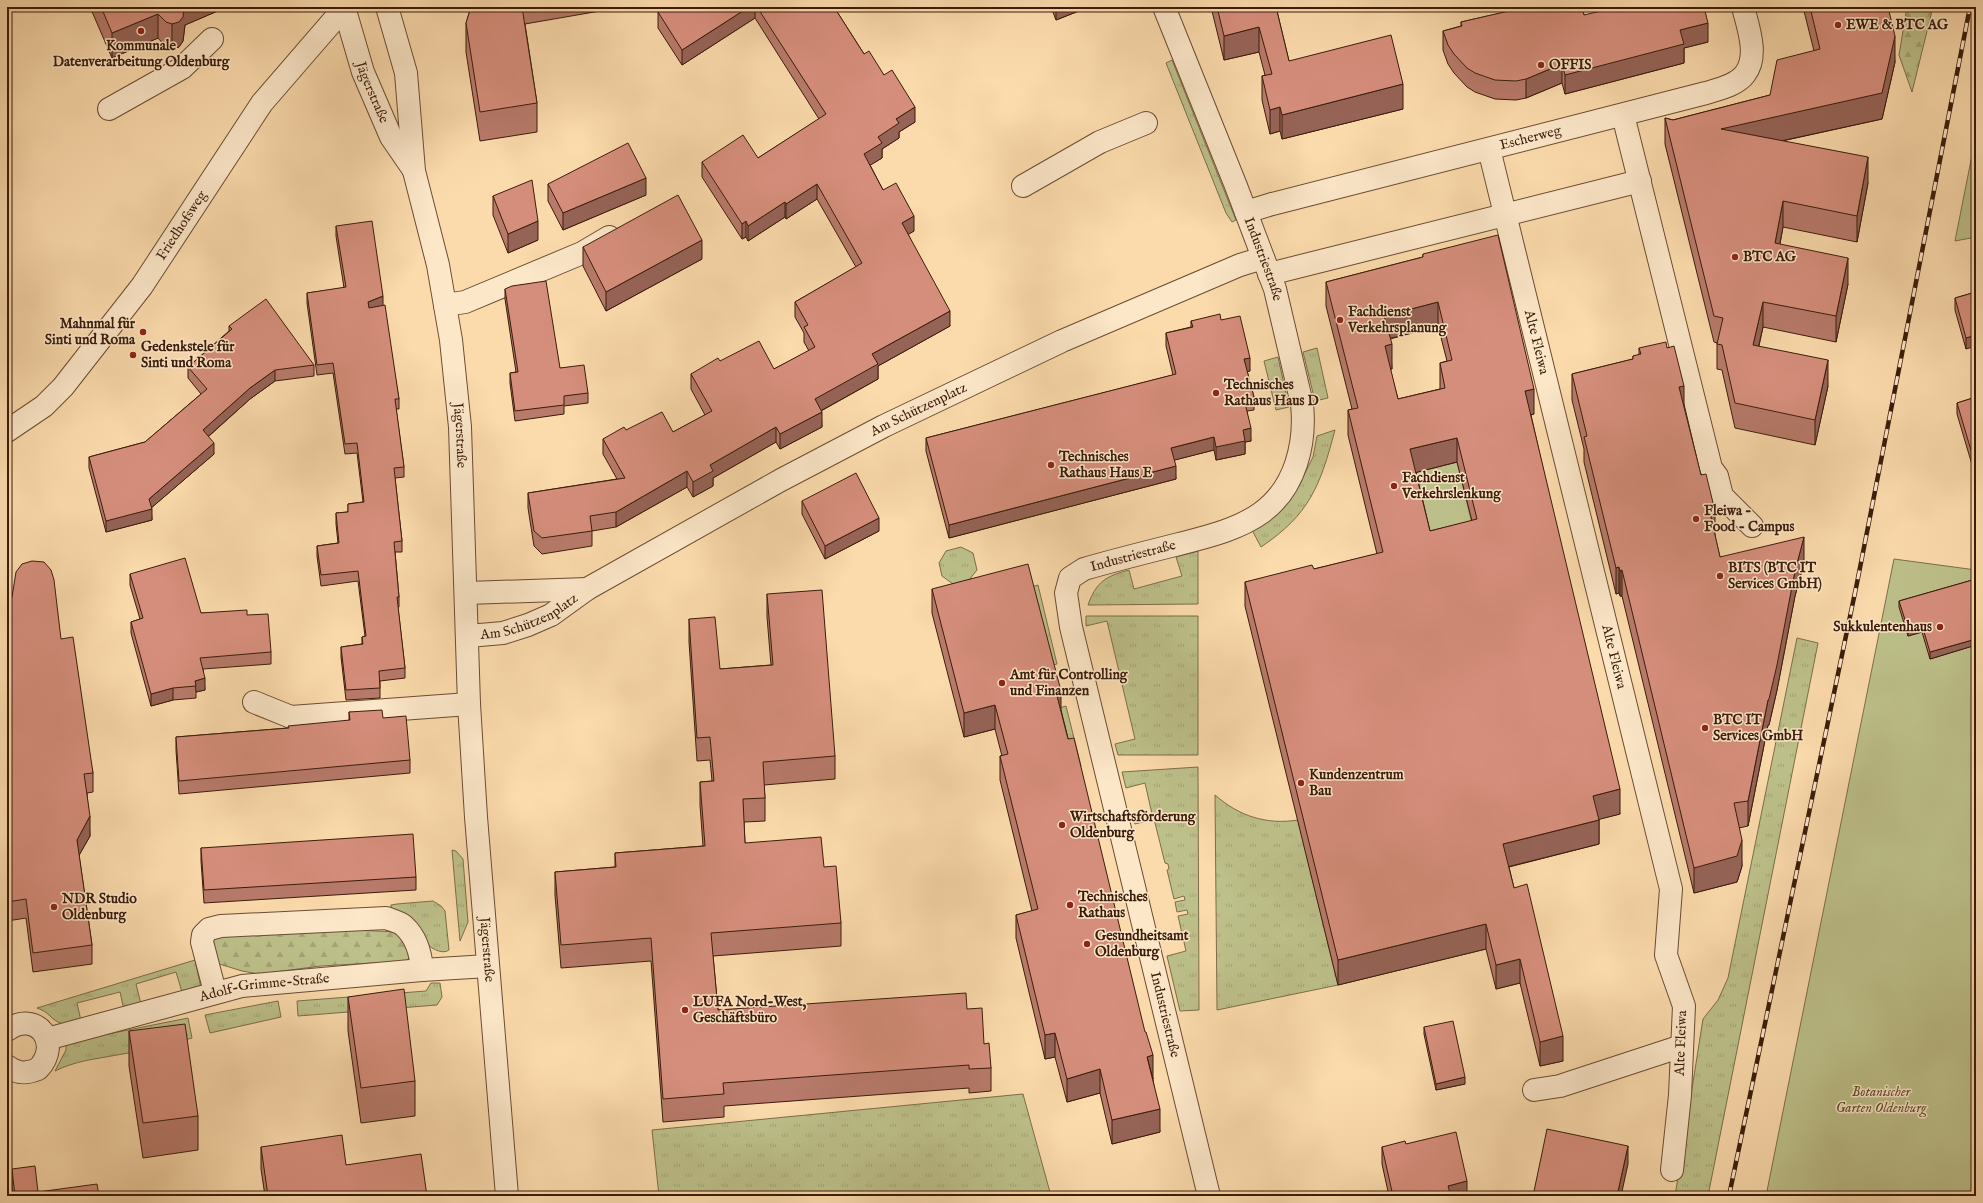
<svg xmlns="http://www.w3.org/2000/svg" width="1983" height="1203" font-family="'IM FELL English',serif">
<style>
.grass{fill:url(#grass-tufts);stroke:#7c6e4a}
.forest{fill:url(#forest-firs);stroke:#7c6e4a}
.green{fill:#bdc08a;stroke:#7c6e4a}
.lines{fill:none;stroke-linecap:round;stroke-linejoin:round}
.minor-casing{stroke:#6b4c33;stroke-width:24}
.minor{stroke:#fce7c9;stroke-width:22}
.rail-casing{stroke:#3b1c0b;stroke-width:4.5}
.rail{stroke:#fce7c9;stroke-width:3;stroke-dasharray:9;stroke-linecap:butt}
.wall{fill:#b87a6b;stroke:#3b1c0b;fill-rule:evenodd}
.shaded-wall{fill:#966357;stroke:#3b1c0b}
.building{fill:#d68e7c;stroke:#3b1c0b;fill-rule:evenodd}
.poi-dot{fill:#8f2418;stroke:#fce7c9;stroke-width:1.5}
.labels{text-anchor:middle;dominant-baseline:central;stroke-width:3;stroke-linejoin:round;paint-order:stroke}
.poi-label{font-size:14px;font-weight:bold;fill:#3b1c0b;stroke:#fce7c9;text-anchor:start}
.street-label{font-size:14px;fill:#3b1c0b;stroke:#fce7c9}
.park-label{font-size:14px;font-style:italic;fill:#624d31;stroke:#fce7c9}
</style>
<defs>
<pattern id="grass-tufts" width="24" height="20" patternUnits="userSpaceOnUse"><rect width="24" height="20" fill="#bdc08a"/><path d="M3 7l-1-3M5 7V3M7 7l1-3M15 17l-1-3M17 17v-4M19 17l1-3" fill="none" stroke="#a3a476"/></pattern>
<pattern id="forest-firs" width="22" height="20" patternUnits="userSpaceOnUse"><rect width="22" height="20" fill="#bdc08a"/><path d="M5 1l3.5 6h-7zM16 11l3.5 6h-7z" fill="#a3a476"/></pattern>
</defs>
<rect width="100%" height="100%" fill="#fbdaac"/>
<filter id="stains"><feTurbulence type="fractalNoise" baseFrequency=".005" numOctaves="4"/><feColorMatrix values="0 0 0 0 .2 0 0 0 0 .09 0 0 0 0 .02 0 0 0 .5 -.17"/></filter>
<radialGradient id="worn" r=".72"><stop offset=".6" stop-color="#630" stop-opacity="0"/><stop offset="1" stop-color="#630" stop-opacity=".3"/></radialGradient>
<path class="grass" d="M1172 60 1236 220 1232 222 1226 213 1166 63Z
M1317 348 1328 398 1315 401 1303 352Z
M1278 357 1289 407 1276 410 1264 361Z
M1335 430C1320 486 1310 514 1261 547L1252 530 1300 483 1313 457 1317 436Z
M961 547 973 553 977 570 969 580 953 584 942 576 939 563 946 551Z
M1198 551V604L1088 605C1096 582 1106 576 1129 570L1134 589 1182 576 1176 557Z
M1038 585 1057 664 1049 666 1028 588Z
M1086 616H1198V755H1118L1115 744 1135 739 1107 621 1086 626Z
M1797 638 1818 643 1708 1196H1675L1703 1019 1718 1000 1728 978Z
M1066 706 1081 766 1075 767 1059 708Z
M1198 767 1199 1010 1180 1011 1167 956 1186 951 1178 916 1188 914 1187 910 1177 912 1175 902 1185 900 1184 896 1174 899 1167 870 1169 869 1168 864 1165 863 1154 819 1135 824 1133 818 1152 814 1145 783 1126 788 1122 772Z
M1215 795C1239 816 1266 825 1298 820L1338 985 1217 1010Z
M452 850 456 851 463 859 468 922 460 941Z
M433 901 441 906 445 911 449 950C435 961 400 919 391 909V905L397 904Z
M195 960 201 988 182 992 176 972 136 984 141 1004 124 1010 120 992 77 1003 81 1021C75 1022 64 1026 58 1022 50 1018 49 1012 37 1008Z
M431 983H440L442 997 437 1005 298 1016 297 1001 426 991Z
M278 1001 281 1017 210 1033 205 1015Z
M188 1018 192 1038C168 1045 142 1051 117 1055 95 1059 75 1061 55 1071L66 1050V1045L73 1041Z
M1023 1094 1051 1196H659L652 1130Z"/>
<path class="forest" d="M1904 7H1933L1912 92 1899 55 1906 13Z
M329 929 399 932 410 957 406 961 321 966 259 974 242 971 216 963 213 936Z"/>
<path class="green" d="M1976 135V237L1955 241Z
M1457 462 1477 544 1430 555 1410 474Z
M1894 559 1976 570V1196H1766Z"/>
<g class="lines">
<defs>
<g id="minor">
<path id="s1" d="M344 7 363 72 391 137 413 169"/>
<path id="s2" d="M387 7 406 73 414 171 438 265 451 340 460 427 469 704 476 817 507 1196"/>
<path id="s3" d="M1164 7 1236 186 1275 289 1302 404C1306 443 1296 488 1261 513 1237 530 1206 537 1179 544 1147 552 1115 560 1084 569L1070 578 1066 593 1071 627 1209 1196"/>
<path d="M109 109 182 68 212 39"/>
<path d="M1623 115 1711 468 1717 476 1722 496 1752 526"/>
<path id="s4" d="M1489 149 1671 889 1666 955 1684 1006 1680 1095 1672 1170"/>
<path d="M1023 186 1100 142 1146 123"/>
<path id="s5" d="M1246 212 1272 204 1706 93C1719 89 1737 85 1745 74 1759 56 1748 27 1743 7"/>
<path d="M1269 274 1640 181"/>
<path d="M445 305 465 302 582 253 609 237"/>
<path id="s6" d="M7 431 44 406 63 387 142 286 262 103 345 7"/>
<path d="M467 593 587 589"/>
<path id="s7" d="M468 636 503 633 528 625 551 615 587 589 781 480 884 426 1062 341 1240 265 1263 258"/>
<path d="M254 702 291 717 469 704"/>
<path d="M215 992 202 942 203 935 209 929 221 926 386 918C391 920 400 922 404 926 416 937 421 954 422 970"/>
<path d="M7 1030C36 1009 63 1043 38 1069 26 1074 17 1074 7 1066"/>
<path id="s8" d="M47 1039 242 986 422 970 488 966"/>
<path d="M1534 1090 1560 1086 1682 1046"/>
</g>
</defs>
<use href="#minor" class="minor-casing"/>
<use href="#minor" class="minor"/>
<defs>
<path id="rail" d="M1729 1196 1857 583 1970 7"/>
</defs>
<use href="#rail" class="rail-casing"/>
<use href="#rail" class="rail"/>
</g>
<path class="wall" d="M90 7H227L185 25 183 41 179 47 172 49 166 47 158 38 112 58Z
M471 7H623L525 24 537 103V132L480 141 466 52V23Z
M666 7H834L864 54 884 75 915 122 899 132V138L882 149V158L870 165 883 190 914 231 908 234 950 326 878 366V379L821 411 822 427 780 449 776 442 713 478V486L693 497 687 487 616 527 592 531V546L542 554 534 546 528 508V493L617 479 603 454V439L626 430 673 432 705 415 691 389V374L720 361 774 369 809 351 804 342V333L795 317V302L856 267 817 199 786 219 785 217 748 241 746 237 742 239 702 177V162L758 158 819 119 755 18 682 65 658 28V12Z
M1051 7H1089L1056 20Z
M1211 7H1276L1289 61 1403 109 1282 139 1280 131 1270 134 1262 100V76L1265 75 1259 52 1224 60Z
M1504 7H1582L1584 15 1708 42 1684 48V63L1565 94 1562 83 1526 98 1516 100 1495 99 1475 92 1467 87 1454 73 1448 64 1443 50V31L1461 26V22L1505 12Z
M1803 7H1888L1895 62 1882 119 1782 141 1868 183 1857 242 1783 227 1780 244 1848 284 1836 342 1763 327 1759 346 1828 386 1815 445 1735 428 1722 370 1717 369V343L1714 342 1665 144V118L1673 120 1770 95 1814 51Z
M548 184 646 195 563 230 548 201Z
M493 196 538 240 508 253 493 215Z
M336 226 383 306 399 399V409H396L404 467V477L395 478 402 541V552H395L399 597V607L398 608 405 668V678L380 681V698L346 700 341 657V647L362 644V637L365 636 358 581 321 586 317 556V546L338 543 336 524V513L348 512V504L363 502 357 453 345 454 333 373 317 375 307 303V293L344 288 336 236Z
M583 247 702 259 606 311 583 266Z
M1423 254 1534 414 1531 415 1620 814 1599 819V844L1509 867 1514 888 1563 1061 1540 1066 1520 983 1496 989 1486 949 1338 985 1245 606V582L1314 569 1377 554 1348 435V410L1352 409 1326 306V282L1423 257ZM1438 326 1447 361 1440 363V389L1398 399 1390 369H1392L1390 339ZM1457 462 1472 521 1430 531 1416 472Z
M505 289 560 368 588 393V403L564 406V414L515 421 510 383V373L516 372 505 299Z
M1976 292 1966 349 1955 310V298Z
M1221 320 1250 371H1247L1254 397V410L1247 411 1251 441 1245 442V454L1216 460 1214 450 1174 460 1176 479 949 538 926 451V438L1173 375 1166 346V333L1191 327V321Z
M229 326 314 365V376L275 381 250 399 208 437 214 454 151 508 152 520 106 532 89 468V457L145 442 201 394 188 378V367L229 331Z
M1639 348 1684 404 1720 557 1804 563 1795 596 1777 690 1769 725H1768L1748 826 1739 828 1742 866 1737 882 1694 893 1622 596H1620L1619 593 1616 594 1584 462V449L1572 400V374L1633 359V356L1639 355Z
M1976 397V468H1973L1957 414V403Z
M802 501 879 531 825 559 802 514Z
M130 574 201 613 247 615 271 652V664L203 669 205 690 196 692V698L173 700 151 706 131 633V622L140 619 130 585Z
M1976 579V645L1930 659 1922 632 1908 636 1899 607V601Z
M932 589 1061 710 1153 1079 1160 1132 1112 1144 1100 1093 1067 1102 1055 1057 1045 1059 1016 938V915L1032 911 1000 780V756H1002L995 729 964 737 932 613Z
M767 594 835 756V779L764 785 765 798V821L744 822 745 843 824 867 841 923V946L713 956 718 1010 967 1009 984 1044 991 1068V1091L969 1093V1088L724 1106V1117L663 1122 651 961 561 968 555 895V872L615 867V853L703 846 700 805V782L712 781 710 760 697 761 689 642V619L720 669 771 665 767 617Z
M7 596 61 639 93 773V792L87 793 90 836 79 855 92 945V964L33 972 26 918 7 921Z
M349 712 383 718 410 760V773L179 794 176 750V737L288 728 349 721Z
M201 848 416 877V890L204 903 201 861Z
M348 997 415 1081V1116L361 1123 348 1031Z
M1424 1027 1465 1084 1436 1090 1424 1034Z
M129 1031 198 1116V1150L143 1158 129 1066Z
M1406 1144 1467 1196H1389L1382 1164V1147Z
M261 1147 346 1165 427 1196H265L261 1169Z
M12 1169 38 1192 99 1196H13L12 1189Z"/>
<path class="shaded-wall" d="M184 7H227L185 25 183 41 179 47 172 49V24Z
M749 7H755V18L682 65V50Z
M1056 7H1089L1056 20Z
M158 14V38L112 58V33Z
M1708 23V42L1684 48V63L1565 94V75L1680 30Z
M1259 27V52L1224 60V36Z
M1895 36V62L1882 119 1721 154V129Z
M1562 64V83L1526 98V79Z
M1403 84V109L1282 139V115Z
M915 107V122L899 132V138L882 149V158L864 169V154L878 137 896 119Z
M1280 107V131L1270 134V110Z
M1868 157V183L1857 242V216Z
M646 178V195L563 230V213Z
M817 184V199L786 219V204Z
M1783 201V227L1775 269V243Z
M785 202V217L748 241V226Z
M914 216V231L902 238V223Z
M538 221V240L508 253V234Z
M746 221V237L742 239V224Z
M702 240V259L606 311V292Z
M1848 258V284L1836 342V316Z
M383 296V306L368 312V302Z
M1438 302V326L1384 340V316Z
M1763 302V327L1753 370V345Z
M950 311V326L878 366V379L815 414V399L872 354Z
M1976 335V346L1966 349V338Z
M1392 344V369L1385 370V346Z
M1250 358V371L1244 372V359Z
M1828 360V386L1815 445V420Z
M275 370V381L250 399 203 441V430L250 388Z
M1684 386V412L1679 387Z
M1534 389V414L1525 416V391Z
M822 412V427L780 449V434Z
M776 427V442L713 478V486L693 497V482L710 465Z
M1251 428V441L1245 442V454L1216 460V447L1243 430Z
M1214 437V450L1171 461V448Z
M1457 438V462L1410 474V449Z
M214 443V454L150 509H152V520L106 532V521L149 499Z
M1976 456V468H1973V457Z
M1176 466V479L949 538V525Z
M687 471V487L616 527V512Z
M1715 511V537L1710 513Z
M879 518V531L825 559V546Z
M1804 537V563L1795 596 1777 690 1769 725H1768L1748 826V801L1768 700 1795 571Z
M1619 567V593L1616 594V568Z
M1622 570V596H1620V571Z
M1922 625V632L1908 636V629Z
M1976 639V645L1930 659V652Z
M205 678V690L196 692 195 681Z
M173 688V700L151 706V694Z
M1061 691V714L1056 692Z
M995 705V729L964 737V713Z
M1620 789V814L1593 821V796Z
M90 816V836L77 859V840Z
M1599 820V844L1503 868V844Z
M1742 840V866L1737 882 1694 893V868Z
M1486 924V949L1338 985V960Z
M1520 959V983L1496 989V965Z
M1055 1033V1057L1045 1059V1035Z
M1563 1036V1061L1540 1066V1042Z
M1153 1055V1079L1147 1057Z
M1100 1069V1093L1067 1102V1079Z
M1465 1077V1084L1436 1090V1084Z
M1160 1109V1132L1112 1144V1120Z
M1628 1146V1164L1621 1196H1617Z
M1467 1181V1196H1448V1186Z"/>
<path class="building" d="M101 7H184L183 17 179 22 172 24 166 22 158 14 112 33Z
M471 7H522L537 103 480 112 466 23Z
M666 7H749L682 50 658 12Z
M757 7H834L864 54 869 51 884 75 892 70 915 107 896 119 899 123 878 137 882 143 864 154 883 190 896 183 914 216 902 223 950 311 872 354 878 364 815 399 822 412 780 434 776 427 710 465 713 471 693 482 687 471 616 512 590 516 592 531 542 538 534 531 528 493 625 478 603 439 624 427 626 430 662 412 673 432 712 411 691 374 718 358 720 361 759 341 774 369 815 347 804 327 808 325 795 302 862 263 817 184 786 204 785 202 748 226 746 221 742 224 702 162 743 135 758 158 826 114Z
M1217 7H1276L1289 61 1391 35 1403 84 1282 115 1280 107 1270 110 1262 76 1272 74 1259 27 1224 36Z
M1508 7H1582L1584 15 1618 7H1704L1708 23 1680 30 1684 44 1565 75 1562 64 1526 79 1516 81 1495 80 1475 73 1467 68 1454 54 1448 45 1443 31 1462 26 1461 22 1509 11Z
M1810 7H1888L1895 36 1882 93 1721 129 1868 157 1857 216 1783 201 1775 243 1848 258 1836 316 1763 302 1753 345 1828 360 1815 420 1735 403 1722 345 1717 344 1723 318 1714 316 1665 118 1673 120 1770 95 1777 60 1820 49Z
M628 143 646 178 563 213 548 184Z
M532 180 538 221 508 234 493 196Z
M678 195 702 240 606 292 583 247Z
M372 221 383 296 368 302 369 308 385 305 399 399H395L404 467 394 468 402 541 394 542 399 597H397L405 668 379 671 380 688 346 690 341 647 363 644 362 637 366 636 358 571 321 575 317 546 339 543 336 513 348 512V504L364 502 357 443 345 444 333 363 317 365 307 293 346 287 336 226Z
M1498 235 1534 389 1525 391 1620 789 1593 796 1599 820 1503 844 1514 888 1527 884 1563 1036 1540 1042 1520 959 1496 965 1486 924 1338 960 1245 582 1312 565 1314 569 1383 552 1348 410 1358 408 1326 282 1423 257V254ZM1438 302 1452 360 1440 363 1445 388 1398 399 1385 346 1392 344 1384 316ZM1457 438 1477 519 1430 531 1410 449Z
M546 281 560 368 584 365 588 393 564 396V405L515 411 510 373 518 372 505 289 512 286Z
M1976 292V335L1966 338 1955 298Z
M266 299 314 365 275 370 250 388 203 430 214 443 149 499 152 509 106 521 89 457 145 442 207 389 188 367 232 329 229 326Z
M1220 314 1221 320 1240 316 1250 358 1244 359 1254 397 1244 399 1251 428 1243 430 1245 441 1216 447 1214 437 1171 448 1176 466 949 525 926 438 1176 374 1166 333 1193 327 1191 321Z
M1666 342 1667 348 1674 346 1684 386 1679 387 1701 475 1706 474 1715 511 1710 513 1720 557 1804 537 1795 571 1777 665 1769 699 1768 700 1748 801 1734 803 1742 840 1737 856 1694 868 1622 570 1620 571 1619 567 1616 568 1584 437 1587 436 1572 374 1633 359V356L1641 354 1639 348Z
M1976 397V456L1973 457 1957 403Z
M856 473 879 518 825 546 802 501Z
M185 558 201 613 247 610V615L268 614 271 652 200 658 205 678 195 681 196 686 173 688 151 694 131 622 143 618 130 574Z
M32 561 44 562 51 570 54 580 61 639 73 637 93 773 84 774 90 816 77 840 92 945 33 953 26 899 7 902V596L12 597 16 572 22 564Z
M1028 564 1061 691 1056 692 1068 739 1074 738 1145 1032H1146L1153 1055 1147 1057 1160 1109 1112 1120 1100 1069 1067 1079 1055 1033 1045 1035 1016 915 1038 909 1000 756 1008 754 995 705 964 713 932 589Z
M1976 579V639L1930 652 1922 625 1908 629 1899 601Z
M822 590 835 756 763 762 765 798 743 799 745 843 821 837 824 867 836 866 841 923 711 933 718 1010 966 993 967 1009 982 1008 984 1044 989 1043 991 1068 969 1069V1065L723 1083 724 1094 663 1099 651 938 561 945 555 872 616 867 615 853 705 846 700 782 714 781 710 737 697 738 689 619 715 617 720 669 773 665 767 594Z
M382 710 383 718 406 716 410 760 179 781 176 737 289 728 288 726 350 720 349 712Z
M413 834 416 877 204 890 201 848Z
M404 989 415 1081 361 1088 348 997Z
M1453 1021 1465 1077 1436 1084 1424 1027Z
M185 1024 198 1116 143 1123 129 1031Z
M1547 1129 1628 1146 1617 1196H1533Z
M1456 1132 1467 1181 1448 1186 1451 1196H1393L1382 1147 1405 1141 1406 1144Z
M342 1135 346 1165 421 1154 427 1196H268L261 1147Z
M35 1166 38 1192 97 1184 99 1196H15L12 1169Z
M194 1192V1196H164Z"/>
<g class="poi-dot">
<circle cx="1838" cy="25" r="4"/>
<circle cx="141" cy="31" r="4"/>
<circle cx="1541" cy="65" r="4"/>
<circle cx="1735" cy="257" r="4"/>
<circle cx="1340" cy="320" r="4"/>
<circle cx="143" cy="332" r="4"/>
<circle cx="133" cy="355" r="4"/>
<circle cx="1216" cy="393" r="4"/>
<circle cx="1051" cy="465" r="4"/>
<circle cx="1394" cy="486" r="4"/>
<circle cx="1696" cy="519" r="4"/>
<circle cx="1720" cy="576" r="4"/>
<circle cx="1940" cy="627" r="4"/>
<circle cx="1002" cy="683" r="4"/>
<circle cx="1705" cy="728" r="4"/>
<circle cx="1301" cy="783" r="4"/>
<circle cx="1062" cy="825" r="4"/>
<circle cx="1070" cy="905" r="4"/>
<circle cx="54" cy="907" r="4"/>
<circle cx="1087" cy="944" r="4"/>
<circle cx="685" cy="1010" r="4"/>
</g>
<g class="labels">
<g class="poi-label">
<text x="1846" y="25">EWE &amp; BTC AG</text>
<text x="141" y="46" text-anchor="middle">Kommunale<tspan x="141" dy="16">Datenverarbeitung Oldenburg</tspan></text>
<text x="1549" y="65">OFFIS</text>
<text x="1743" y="257">BTC AG</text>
<text x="1348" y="312">Fachdienst<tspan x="1348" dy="16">Verkehrsplanung</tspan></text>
<text x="135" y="324" text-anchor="end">Mahnmal für<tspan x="135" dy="16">Sinti und Roma</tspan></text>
<text x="141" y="347">Gedenkstele für<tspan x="141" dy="16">Sinti und Roma</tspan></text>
<text x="1224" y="385">Technisches<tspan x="1224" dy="16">Rathaus Haus D</tspan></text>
<text x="1059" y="457">Technisches<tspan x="1059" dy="16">Rathaus Haus E</tspan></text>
<text x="1402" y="478">Fachdienst<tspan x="1402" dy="16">Verkehrslenkung</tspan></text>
<text x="1704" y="511">Fleiwa -<tspan x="1704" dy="16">Food - Campus</tspan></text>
<text x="1728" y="568">BITS (BTC IT<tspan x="1728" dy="16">Services GmbH)</tspan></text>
<text x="1932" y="627" text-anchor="end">Sukkulentenhaus</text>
<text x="1010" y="675">Amt für Controlling<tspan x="1010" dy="16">und Finanzen</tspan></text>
<text x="1713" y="720">BTC IT<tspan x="1713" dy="16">Services GmbH</tspan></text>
<text x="1309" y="775">Kundenzentrum<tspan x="1309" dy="16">Bau</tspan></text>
<text x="1070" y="817">Wirtschaftsförderung<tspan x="1070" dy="16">Oldenburg</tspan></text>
<text x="1078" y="897">Technisches<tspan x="1078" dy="16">Rathaus</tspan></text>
<text x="62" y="899">NDR Studio<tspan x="62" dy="16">Oldenburg</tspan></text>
<text x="1095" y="936">Gesundheitsamt<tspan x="1095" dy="16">Oldenburg</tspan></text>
<text x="693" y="1002">LUFA Nord-West,<tspan x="693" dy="16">Geschäftsbüro</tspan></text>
</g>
<g class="street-label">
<text stroke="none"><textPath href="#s1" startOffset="90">Jägerstraße</textPath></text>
<text stroke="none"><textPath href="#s5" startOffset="294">Escherweg</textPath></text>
<text stroke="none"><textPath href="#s6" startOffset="272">Friedhofsweg</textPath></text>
<text stroke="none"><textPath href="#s3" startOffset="271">Industriestraße</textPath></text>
<text stroke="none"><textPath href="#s4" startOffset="199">Alte Fleiwa</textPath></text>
<text stroke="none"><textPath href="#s7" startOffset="508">Am Schützenplatz</textPath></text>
<text stroke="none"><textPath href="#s2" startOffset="436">Jägerstraße</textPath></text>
<text transform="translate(1133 556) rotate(-15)">Industriestraße</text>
<text stroke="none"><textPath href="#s7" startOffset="65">Am Schützenplatz</textPath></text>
<text stroke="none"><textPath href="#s4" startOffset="523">Alte Fleiwa</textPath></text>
<text stroke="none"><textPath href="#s2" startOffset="951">Jägerstraße</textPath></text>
<text stroke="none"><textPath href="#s8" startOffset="224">Adolf-Grimme-Straße</textPath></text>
<text stroke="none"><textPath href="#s3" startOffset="1195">Industriestraße</textPath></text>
<text transform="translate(1681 1043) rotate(-88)">Alte Fleiwa</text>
</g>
<g class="park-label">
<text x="1881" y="1092">Botanischer<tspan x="1881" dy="16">Garten Oldenburg</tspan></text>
</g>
</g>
<rect width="1983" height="1203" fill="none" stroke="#fbdaac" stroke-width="24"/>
<rect x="8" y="8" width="1967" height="1187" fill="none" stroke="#3b1c0b" stroke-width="2"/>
<rect x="12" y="12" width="1959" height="1179" fill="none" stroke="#3b1c0b"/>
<rect width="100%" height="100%" filter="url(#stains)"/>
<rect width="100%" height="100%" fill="url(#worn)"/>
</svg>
